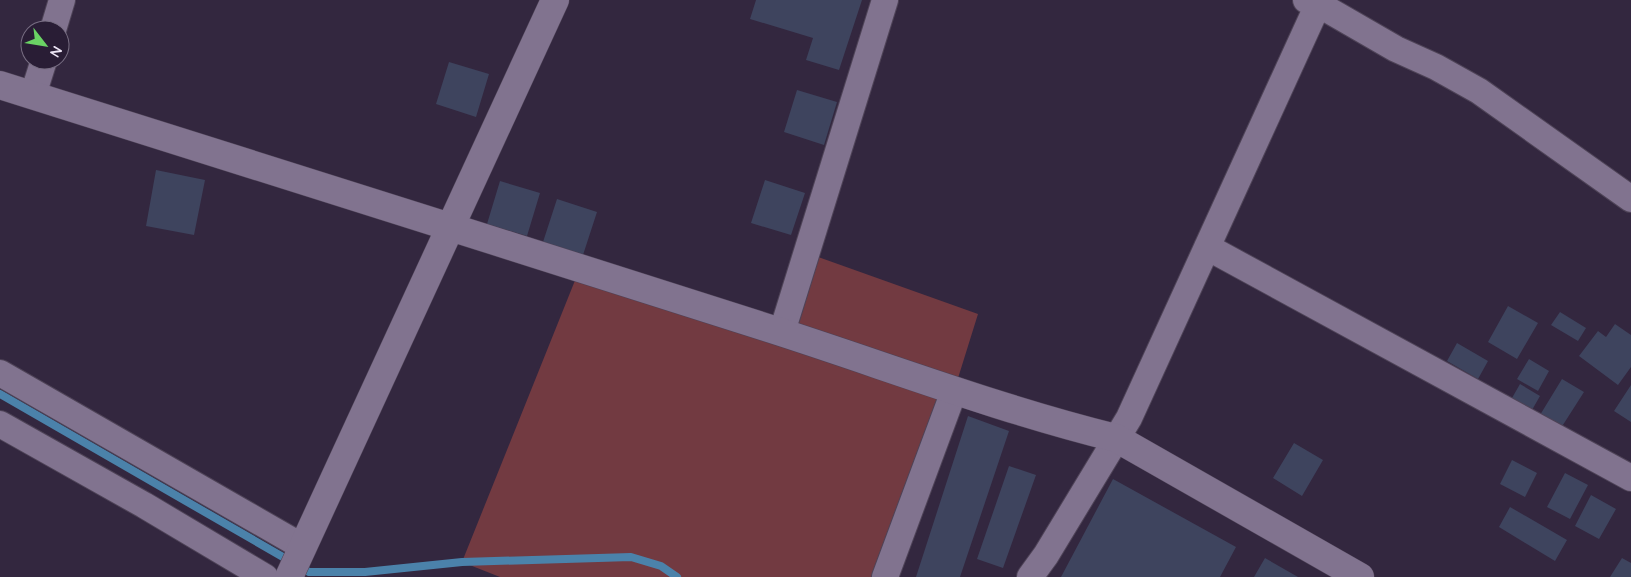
<svg xmlns="http://www.w3.org/2000/svg" width="1631" height="577" font-family="Quicksand,sans-serif">
<style>
.green{fill:#723a41}
.lines{fill:none;stroke-linecap:round;stroke-linejoin:round}
.stream{stroke:#4b82aa;stroke-width:8}
.building{fill:#3e445e}
.minor-casing{stroke:#4e4357;stroke-width:28}
.tertiary-casing{stroke:#4e4357;stroke-width:29}
.minor{stroke:#81738f;stroke-width:26}
.tertiary{stroke:#81738f;stroke-width:28}
</style>
<rect width="100%" height="100%" fill="#33273f"/>
<path class="green" d="M807 253 978 314 954 391 885 577H500L462 562 580 268 782 332Z"/>
<g class="lines">
<path class="stream" d="M0 394 309 572H365L462 562 631 557 661 566 677 577"/>
</g>
<path class="building" d="M756 0H862L839 70 806 60 813 38 750 19Z
M449 62 489 74 476 117 436 104Z
M797 90 837 102 824 145 784 132Z
M156 170 205 180 194 235 146 226Z
M765 180 805 193 791 235 751 223Z
M500 181 540 193 527 236 487 224Z
M557 199 597 212 583 255 543 242Z
M1508 306 1538 323 1517 359 1488 342Z
M1560 312 1586 328 1578 341 1551 325Z
M1615 324 1631 335V367L1618 385 1579 356 1598 331 1606 337Z
M1457 343 1488 361 1478 379 1447 361Z
M1529 359 1549 371 1538 391 1517 379Z
M1562 379 1584 392 1561 428 1540 415Z
M1520 384 1540 396 1532 410 1512 398Z
M1631 385V422L1614 411Z
M968 416 1009 431 960 577H916Z
M1294 443 1323 460 1302 496 1273 478Z
M1512 460 1537 473 1525 497 1500 484Z
M1009 466 1036 475 1003 568 977 559Z
M1565 473 1588 485 1570 519 1547 507Z
M1113 479 1236 547 1220 577H1061Z
M1591 495 1616 509 1599 539 1575 526Z
M1510 507 1567 540 1555 561 1499 527Z
M1265 558 1298 577H1254Z
M1622 558 1631 563V577H1610Z"/>
<g class="lines">
<defs>
<path id="minor" d="M1306 0 1318 4 1396 49 1436 67 1479 91 1631 199
M53 30 62 0
M33 95 44 60
M1207 247 1631 478
M782 332 885 0
M0 373 303 547
M0 424 144 505 265 577
M885 577 954 391
M1030 577 1046 555 1129 418 1320 0"/>
<path id="tertiary" d="M0 85C257 164 512 247 768 328 884 365 998 409 1116 438L1360 577
M289 577 555 0"/>
</defs>
<use href="#minor" class="minor-casing"/>
<use href="#tertiary" class="tertiary-casing"/>
<use href="#minor" class="minor"/>
<use href="#tertiary" class="tertiary"/>
</g>
<g transform="translate(45 45) rotate(121)"><circle r="24" fill="#291d35" stroke="#786e83"/>
<path d="M0-4L9 19L0 12L-9 19Z" fill="#6ad364"/>
<text y="-8" font-size="14" font-weight="bold" text-anchor="middle" fill="#eee7f7">N</text>
</g>
</svg>
